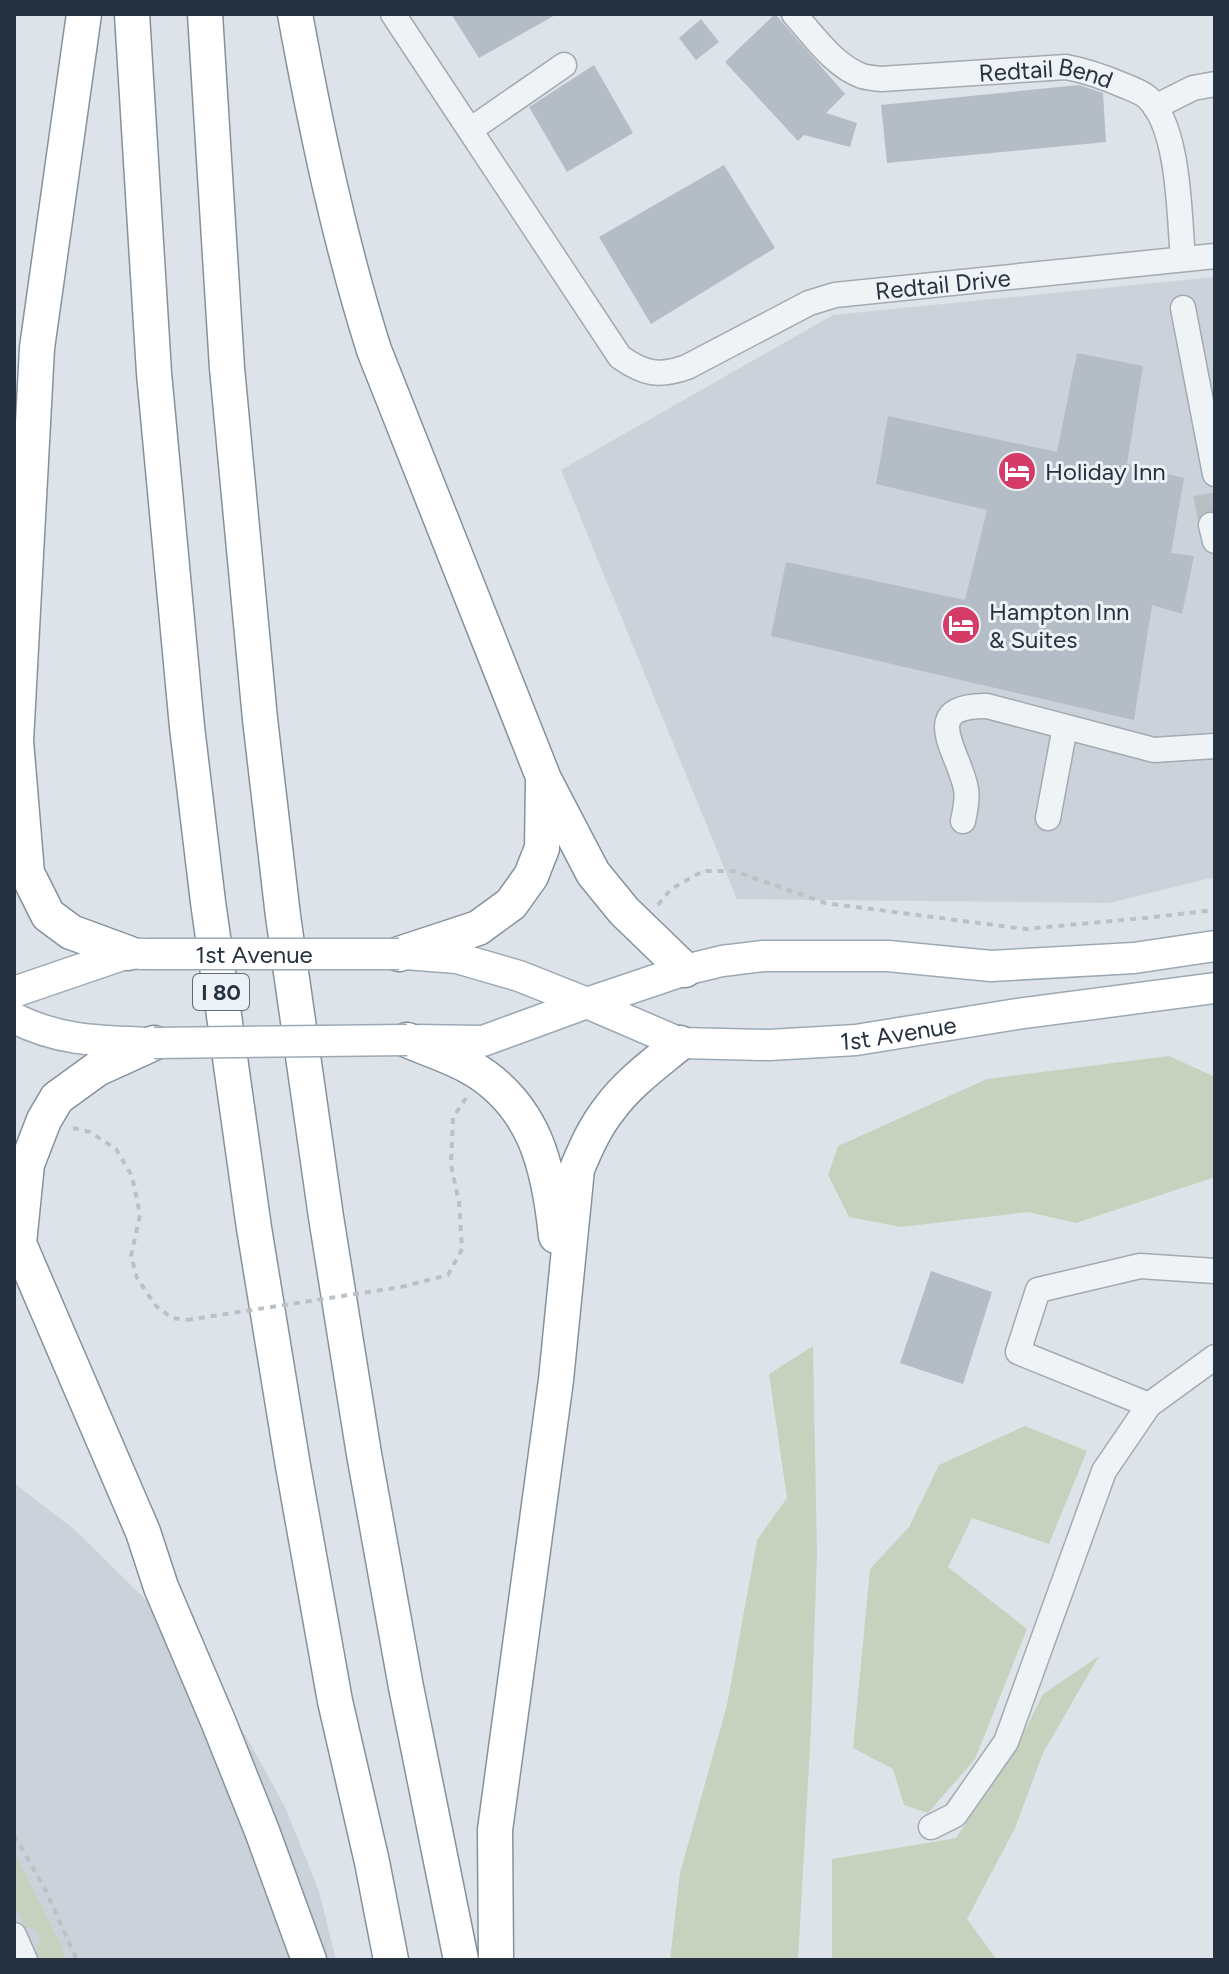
<svg xmlns="http://www.w3.org/2000/svg" width="1229" height="1974" font-family="Figtree,sans-serif">
<style>
.built{fill:#cbd2da}
.green{fill:#c6d2be}
.building{fill:#b4bcc5}
.lines{fill:none;stroke-linecap:round;stroke-linejoin:round}
.minor-tunnel{stroke:#b8c0c6;stroke-width:24;stroke-dasharray:24 12;stroke-linecap:butt}
.minor-casing{stroke:#a2aab2;stroke-width:27}
.major-casing{stroke:#9ca9b4;stroke-width:33}
.highway-casing{stroke:#84929f;stroke-width:37}
.path{stroke:#bbc1c6;stroke-width:4;stroke-dasharray:6 6;stroke-linecap:butt}
.minor{stroke:#f0f3f6;stroke-width:24}
.major{stroke:#fff;stroke-width:30}
.highway{stroke:#fff;stroke-width:34}
.major-bridge-casing{stroke:#9ca9b4;stroke-width:33;stroke-linecap:butt}
.path-bridge{stroke:#bbc1c6;stroke-width:4;stroke-dasharray:6 6;stroke-linecap:butt}
.major-bridge{stroke:#fff;stroke-width:30}
.labels{text-anchor:middle;dominant-baseline:central;stroke-width:6;stroke-linejoin:round;paint-order:stroke}
.shield{fill:#ecf1f5;stroke:#616b76;stroke-width:2}
.shield-label{font-size:22px;font-weight:bold;fill:#26323f}
.street-label{font-size:24px;fill:#26323f;stroke:#ecf1f5}
.poi-label{font-size:24px;fill:#26323f;stroke:#ecf1f5;text-anchor:start}
</style>
<rect width="100%" height="100%" fill="#dde3e8"/>
<path class="built" d="M1215 277V877L1109 903 737 899 561 470 833 315Z
M14 1483 75 1530 147 1601 203 1666 251 1745 285 1807 319 1891 336 1960H14Z"/>
<path class="green" d="M1169 1056 1215 1077V1177L1076 1223 1028 1212 901 1227 849 1217 828 1175 838 1146 987 1079Z
M813 1346 817 1553 811 1729 798 1960H670L680 1873 727 1705 757 1540 787 1498 769 1374Z
M1025 1426 1087 1451 1049 1544 972 1518 948 1567 1027 1629 975 1759 928 1813 904 1805 893 1769 853 1748 870 1569 909 1527 939 1465Z
M1099 1656 1043 1753 1015 1828 967 1919 997 1960H832V1859L956 1838 1013 1754 1043 1694Z
M14 1852 60 1943 66 1960H40L35 1946 39 1943V1932L34 1928H26L14 1904 16 1892 14 1887Z"/>
<path class="building" d="M451 14H557L479 58Z
M775 14 845 94 826 113 857 123 850 147 804 135 798 141 725 62Z
M701 19 719 42 696 60 679 38Z
M594 65 633 133 567 172 529 107Z
M1079 85 1103 93 1106 142 887 163 881 105Z
M724 165 775 248 651 324 599 237Z
M1077 353 1143 366 1127 464 1184 478 1171 553 1194 556 1182 614 1152 605 1134 720 771 636 786 562 965 600 987 510 876 484 888 416 1057 452Z
M931 1271 992 1292 963 1384 900 1363Z"/>
<g class="lines">
<path class="minor-tunnel" d="M1205 494 1211 525"/>
<defs>
<g id="minor">
<path id="s1" d="M393 14 620 357C644 374 659 377 687 367L809 303 835 295 1215 256"/>
<path id="s2" d="M794 14C813 35 834 66 862 76 868 78 875 78 881 79L1066 67C1088 71 1104 77 1125 86 1132 89 1141 92 1147 97 1180 127 1179 216 1183 259"/>
<path d="M1155 107 1193 88 1215 84"/>
<path d="M470 130 564 65"/>
<path d="M1183 308 1215 474"/>
<path d="M1211 525 1215 541"/>
<path d="M1048 818 1065 727"/>
<path d="M963 821C965 811 968 799 966 789 960 753 916 705 987 706L1154 750 1215 746"/>
<path d="M1149 1405 1018 1352 1038 1290 1140 1266 1215 1271"/>
<path d="M931 1827 955 1815 1006 1742 1104 1471 1149 1405 1215 1357"/>
<path d="M14 1935 25 1960"/>
</g>
<g id="major">
<path id="s3" d="M405 954 457 958 519 976 587 1003 680 1043 769 1045 856 1040 1017 1014 1215 988"/>
<path d="M14 992 128 953 142 954"/>
<path d="M14 1018C61 1042 102 1041 154 1043"/>
<path d="M413 1040 483 1041 587 1003 685 970 722 961 764 956H888L991 966 1134 958 1215 946"/>
</g>
<path id="highway" d="M84 14 37 348 16 741 27 873 48 915 71 932 128 953
M132 14 154 373 187 727 208 902 254 1228 293 1466 335 1701 372 1862 391 1960
M205 14 227 368 260 719 283 916 326 1217 364 1454 406 1687 461 1960
M295 14C316 128 339 239 374 350L544 779 593 873 624 911 685 970
M399 954 478 928 511 904 531 876 542 848 543 781
M407 1040C428 1049 450 1056 470 1067 535 1104 549 1167 556 1236
M14 1232 143 1532 161 1587 218 1721 262 1831 309 1960
M19 1243 27 1164 44 1120 57 1098 97 1069 154 1043
M496 1960 495 1830 556 1380 577 1169C586 1147 595 1127 610 1108 628 1083 656 1063 680 1043"/>
</defs>
<use href="#minor" class="minor-casing"/>
<use href="#major" class="major-casing"/>
<use href="#highway" class="highway-casing"/>
<path class="path" d="M658 905 671 889 703 871H734L825 903 1025 929 1145 918 1215 910
M73 1128 90 1132 116 1149 132 1176 140 1215 131 1256 137 1278 156 1306 172 1318 187 1320
M401 1287 448 1275 462 1249 459 1202 451 1165 453 1118 466 1098
M14 1835 44 1887 77 1960"/>
<use href="#minor" class="minor"/>
<use href="#major" class="major"/>
<use href="#highway" class="highway"/>
<defs>
<g id="major-bridge">
<path id="s4" d="M146 954H399"/>
<path d="M154 1043 407 1040"/>
</g>
</defs>
<use href="#major-bridge" class="major-bridge-casing"/>
<path class="path-bridge" d="M187 1320 401 1287"/>
<use href="#major-bridge" class="major-bridge"/>
</g>
<defs>
<symbol id="hotel-disc" viewBox="-11 -11 22 22"><circle r="9.5" fill="#d43b66" stroke="#ecf1f5"/><path d="M-6-4.5h1.5V1H6V5H4.5V3h-9V5H-6ZM-4 0a1.8 1.8 0 1 1 3.6 0ZM.5 0V-2.5h3Q6-2.5 6 0Z" fill="#fff"/></symbol>
</defs>
<g fill-rule="evenodd">
<use href="#hotel-disc" x="995" y="449" width="44" height="44"/>
<use href="#hotel-disc" x="939" y="603" width="44" height="44"/>
</g>
<g class="labels">
<rect class="shield" x="193" y="974" width="56" height="36" rx="6"/>
<g class="shield-label">
<text x="221" y="992">I 80</text>
</g>
<g class="street-label">
<text stroke="none"><textPath href="#s2" startOffset="278">Redtail Bend</textPath></text>
<text stroke="none"><textPath href="#s1" startOffset="756">Redtail Drive</textPath></text>
<text stroke="none"><textPath href="#s4" startOffset="108">1st Avenue</textPath></text>
<text stroke="none"><textPath href="#s3" startOffset="510">1st Avenue</textPath></text>
</g>
<g class="poi-label">
<text x="1045" y="471">Holiday Inn</text>
<text x="989" y="611">Hampton Inn<tspan x="989" dy="28">&amp; Suites</tspan></text>
</g>
</g>
<rect width="1229" height="1974" fill="none" stroke="#26323f" stroke-width="32"/>
</svg>
